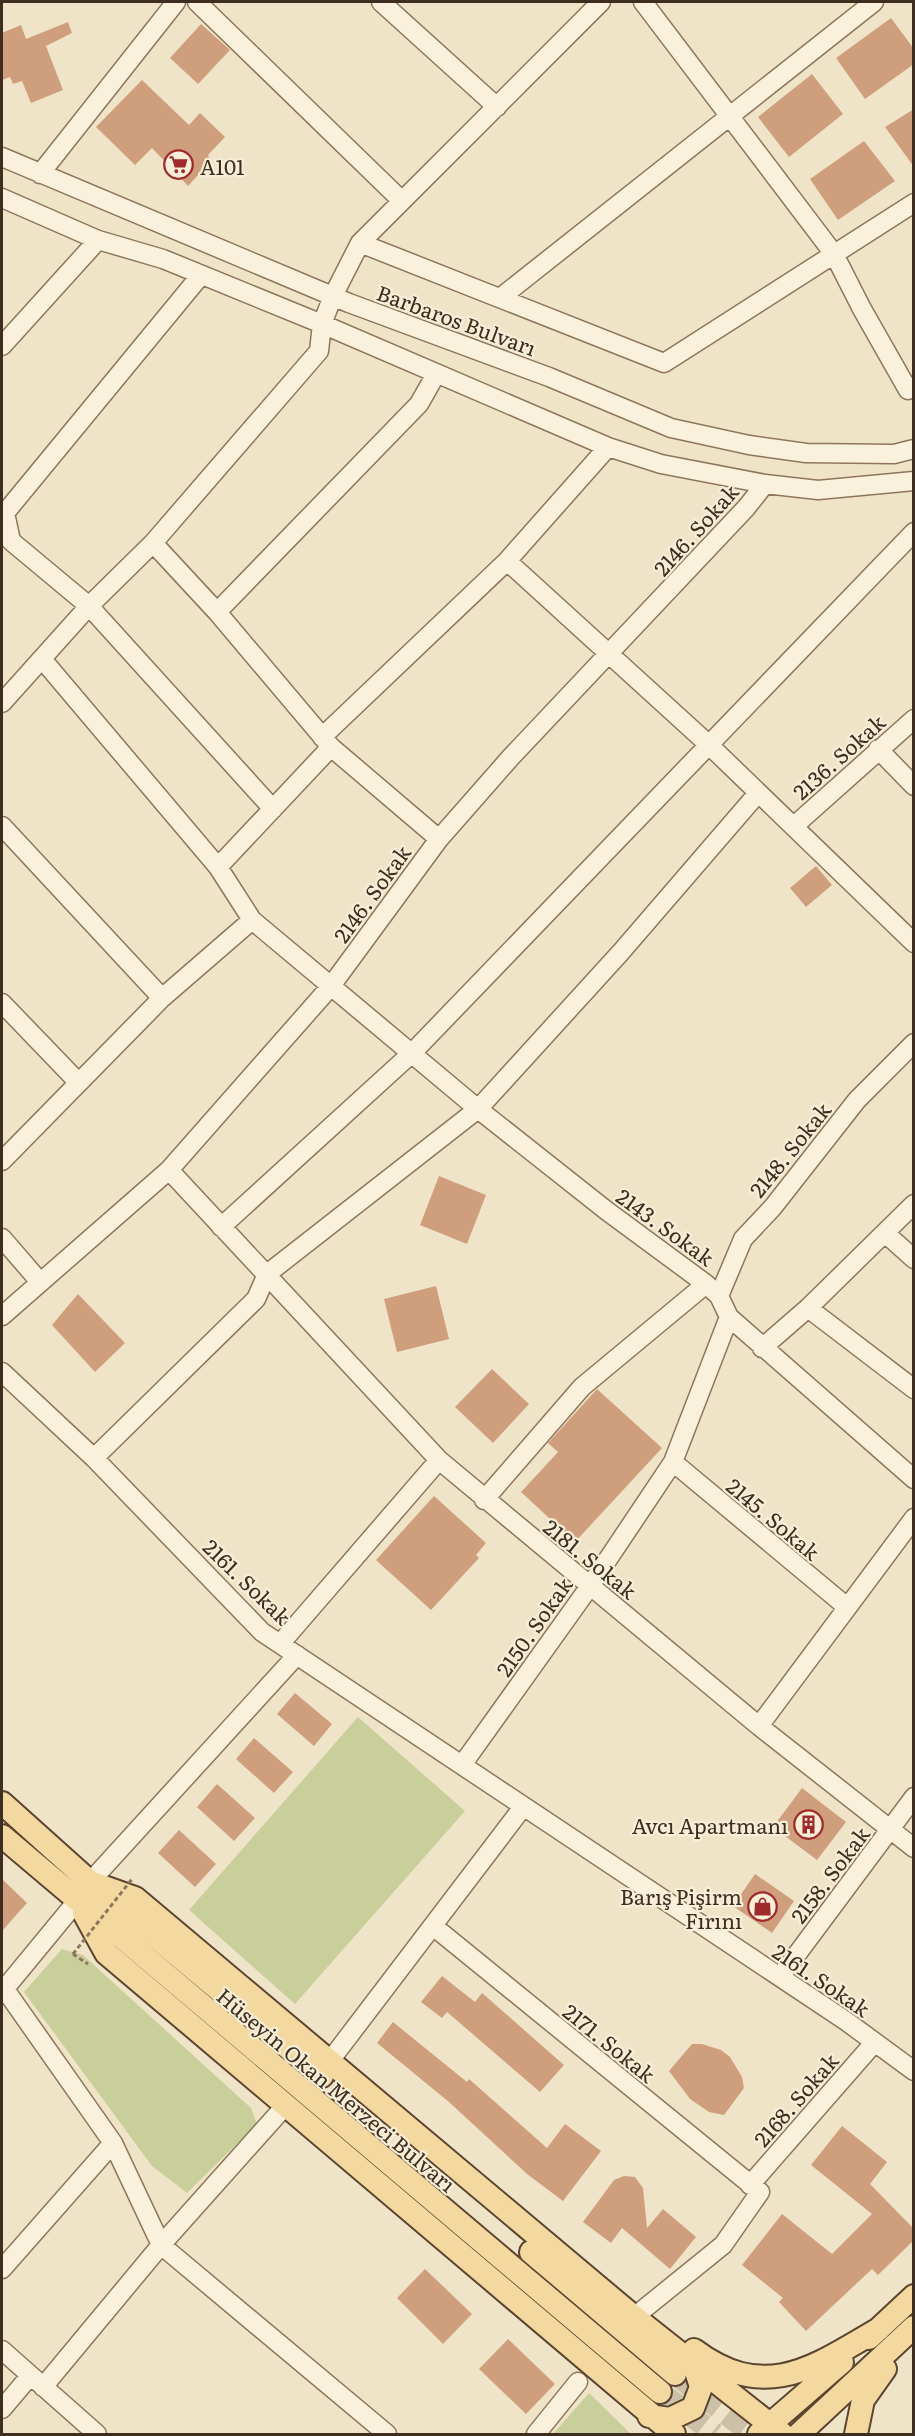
<svg xmlns="http://www.w3.org/2000/svg" width="915" height="2436" font-family="Literata,serif">
<style>
.green{fill:#c9cf9b}
.building{fill:#cf9f7d}
.lines{fill:none;stroke-linecap:round;stroke-linejoin:round}
.major-tunnel{stroke:#ccc0a6;stroke-width:22;stroke-dasharray:22 11;stroke-linecap:butt}
.minor-casing{stroke:#8d765c;stroke-width:21}
.major-casing{stroke:#5b4430;stroke-width:26}
.path{stroke:#8d765c;stroke-width:3;stroke-dasharray:4.5 3;stroke-linecap:butt}
.minor{stroke:#faf1dc;stroke-width:18}
.major{stroke:#f3d9a0;stroke-width:22}
.path-bridge{stroke:#8d765c;stroke-width:3;stroke-dasharray:4.5 3;stroke-linecap:butt}
.labels{text-anchor:middle;dominant-baseline:central;stroke-width:4.5;stroke-linejoin:round;paint-order:stroke}
.poi-label{font-size:21px;fill:#3d2e20;stroke:#f7eed8;text-anchor:end}
.street-label{font-size:21px;fill:#3d2e20;stroke:#f7eed8}
</style>
<rect width="100%" height="100%" fill="#f0e4c8"/>
<path class="green" d="M358 1717 465 1811 295 2004 189 1910Z
M62 1949 83 1955 251 2108 257 2124 187 2193 152 2166 24 1992Z
M589 2393 631 2434H632H553Z"/>
<path class="building" d="M891 18 914 49V64L865 99 836 58Z
M68 22 72 33 46 46 63 90 31 103 22 81 13 84 10 77 2 80V33L21 25 26 39Z
M201 24 230 50 198 84 170 58Z
M812 74 843 114 789 157 758 117Z
M142 80 189 125 200 113 225 137 208 155 211 161 188 186 152 148 135 165 96 127Z
M914 109V167L885 127Z
M864 141 895 181 838 220 810 179Z
M816 866 832 885 806 907 790 888Z
M439 1176 486 1195 467 1244 420 1225Z
M436 1286 449 1339 397 1352 384 1299Z
M78 1294 125 1343 95 1372 52 1325Z
M492 1369 529 1404 493 1443 455 1407Z
M597 1389 662 1448 575 1542 521 1492 558 1452 548 1443Z
M434 1496 486 1543 476 1555 479 1558 431 1610 376 1560Z
M295 1693 332 1724 314 1746 277 1714Z
M254 1738 293 1772 274 1793 236 1759Z
M217 1784 255 1818 234 1841 197 1807Z
M802 1788 846 1822 817 1860 773 1827Z
M179 1830 216 1864 195 1887 158 1853Z
M755 1874 794 1901 772 1933 733 1906Z
M2 1879 27 1903 2 1931Z
M442 1976 475 2002 482 1993 564 2065 540 2092 447 2012 442 2018 421 2002Z
M393 2022 467 2082 469 2079 547 2148 565 2124 601 2151 563 2201 527 2174 449 2102 377 2043Z
M692 2044H702L721 2050 730 2057 742 2077 744 2088 724 2115 709 2112 690 2099 669 2071Z
M842 2126 887 2162 870 2184 914 2229V2240L878 2275 872 2269 806 2331 779 2302 783 2298 742 2265 782 2214 832 2254 872 2214 811 2165Z
M624 2176 635 2177 643 2188 647 2228 663 2209 696 2237 670 2269 622 2228 611 2243 583 2222 614 2180Z
M425 2269 472 2314 443 2344 397 2298Z
M508 2339 555 2384 526 2414 479 2369Z"/>
<g class="lines">
<path class="major-tunnel" d="M675 2374 752 2434
M660 2392 715 2434"/>
<defs>
<path id="minor" d="M197 2 402 201
M381 2 497 107
M643 2 834 254 862 309 908 390 914 387
M2 157 349 303 549 377 671 428 749 445 806 453 894 454 914 449
M40 174 176 2
M2 198 98 240 163 259 322 324 608 447 661 464 765 484 818 490 914 481
M360 243 664 363 914 203
M500 298 874 2
M2 346 98 240
M2 510 5 513 11 541 89 606 273 809
M5 513 201 275
M153 543 217 612 331 747 439 839
M507 561 708 744 914 943
M217 612 419 404 436 374
M42 659 218 867 252 920 478 1109 607 1211 706 1284 719 1296 729 1317 914 1479
M2 703 89 606 153 543 319 351 322 324 333 296 360 243 601 2
M322 737 507 561 608 447
M878 749 914 786
M2 826 162 998
M794 826 914 719
M218 867 331 747
M2 1003 78 1082
M2 1161 162 998 252 920
M169 1170 439 1460 759 1726 914 1848
M221 1227 412 1053 914 532
M885 1233 914 1259
M2 1238 40 1282
M719 1296 743 1239 773 1207 857 1100 914 1043
M808 1308 914 1389
M2 1316 169 1170 331 986 439 839 511 757 746 508 765 484
M762 1348 808 1308 914 1204
M2 1372 94 1458 262 1632 846 2021 914 2071
M94 1458 256 1299 267 1274 478 1109 621 952 758 793
M673 1462 847 1607
M484 1500 582 1387 706 1284
M280 1644 439 1460
M759 1726 914 1518
M462 1765 590 1586 673 1462 729 1317
M90 1882 297 1655
M433 1926 760 2192 723 2245 634 2317
M780 1977 914 1797
M4 1988 113 2143 161 2245 387 2434
M2 1992 77 1901
M329 2062 523 1807
M750 2185 874 2043
M2 2269 113 2143
M2 2350 97 2434
M43 2387 161 2245 286 2105
M2 2409 30 2376
M536 2434 578 2382"/>
<path id="major" d="M2 1803 90 1882 322 2076
M2 1836 660 2392
M90 1882 135 1898 634 2317 782 2434
M84 1913 106 1953 674 2434
M531 2252 675 2374
M869 2338 914 2296
M694 2350C766 2404 815 2366 879 2329
M649 2416 670 2419 693 2408 701 2387 694 2365
M759 2434 842 2362
M799 2434 914 2327
M856 2434 863 2400 885 2369"/>
</defs>
<use href="#minor" class="minor-casing"/>
<use href="#major" class="major-casing"/>
<path class="path" d="M73 1954 88 1964"/>
<use href="#minor" class="minor"/>
<use href="#major" class="major"/>
<path class="path-bridge" d="M73 1954 132 1879"/>
</g>
<defs>
<symbol id="supermarket-ring" viewBox="-11 -11 22 22"><circle r="9.5" fill="#f7eed8" stroke="#9e2a2b" stroke-width="1.5"/><path d="M-6-5.5h2.5l.6 2H6L4.5 2H-2.5L-4.4-4H-6ZM-1.5 3.2a1.3 1.3 0 1 0 .1 0ZM3 3.2a1.3 1.3 0 1 0 .1 0Z" fill="#9e2a2b"/></symbol>
<symbol id="building-ring" viewBox="-11 -11 22 22"><circle r="9.5" fill="#f7eed8" stroke="#9e2a2b" stroke-width="1.5"/><path d="M-4-6H4V6H1V3H-1V6H-4ZM-2.5-4.3h1.7v1.8h-1.7ZM.8-4.3h1.7v1.8H.8ZM-2.5-1h1.7V.8h-1.7ZM.8-1h1.7V.8H.8Z" fill="#9e2a2b"/></symbol>
<symbol id="shop-ring" viewBox="-11 -11 22 22"><circle r="9.5" fill="#f7eed8" stroke="#9e2a2b" stroke-width="1.5"/><path d="M-5-2.5h2.3a2.7 3.5 0 0 1 5.4 0H5L5.5 6h-11ZM-1.5-2.5h3a1.5 2.3 0 0 0-3 0Z" fill="#9e2a2b"/></symbol>
</defs>
<g fill-rule="evenodd">
<use href="#supermarket-ring" x="162" y="148" width="33" height="33"/>
<use href="#building-ring" x="792" y="1808" width="33" height="33"/>
<use href="#shop-ring" x="746" y="1890" width="33" height="33"/>
</g>
<g class="labels">
<g class="poi-label">
<text x="200" y="165" text-anchor="start">A101</text>
<text x="788" y="1824">Avcı Apartmanı</text>
<text x="742" y="1895">Barış Pişirm<tspan x="742" dy="24">Fırını</tspan></text>
</g>
<g class="street-label">
<text transform="translate(457 319) rotate(20)">Barbaros Bulvarı</text>
<text transform="translate(695 529) rotate(-48)">2146. Sokak</text>
<text transform="translate(838 756) rotate(-42)">2136. Sokak</text>
<text transform="translate(371 893) rotate(-54)">2146. Sokak</text>
<text transform="translate(789 1149) rotate(-51)">2148. Sokak</text>
<text transform="translate(666 1226) rotate(36)">2143. Sokak</text>
<text transform="translate(774 1518) rotate(40)">2145. Sokak</text>
<text transform="translate(591 1558) rotate(39)">2181. Sokak</text>
<text transform="translate(248 1581) rotate(44)">2161. Sokak</text>
<text transform="translate(533 1626) rotate(-55)">2150. Sokak</text>
<text transform="translate(829 1874) rotate(-53)">2158. Sokak</text>
<text transform="translate(822 1979) rotate(34)">2161. Sokak</text>
<text transform="translate(610 2042) rotate(39)">2171. Sokak</text>
<text transform="translate(337 2089) rotate(40)">Hüseyin Okan Merzeci Bulvarı</text>
<text transform="translate(795 2099) rotate(-49)">2168. Sokak</text>
</g>
</g>
<rect width="915" height="2436" fill="none" stroke="#3d2e20" stroke-width="6"/>
</svg>
